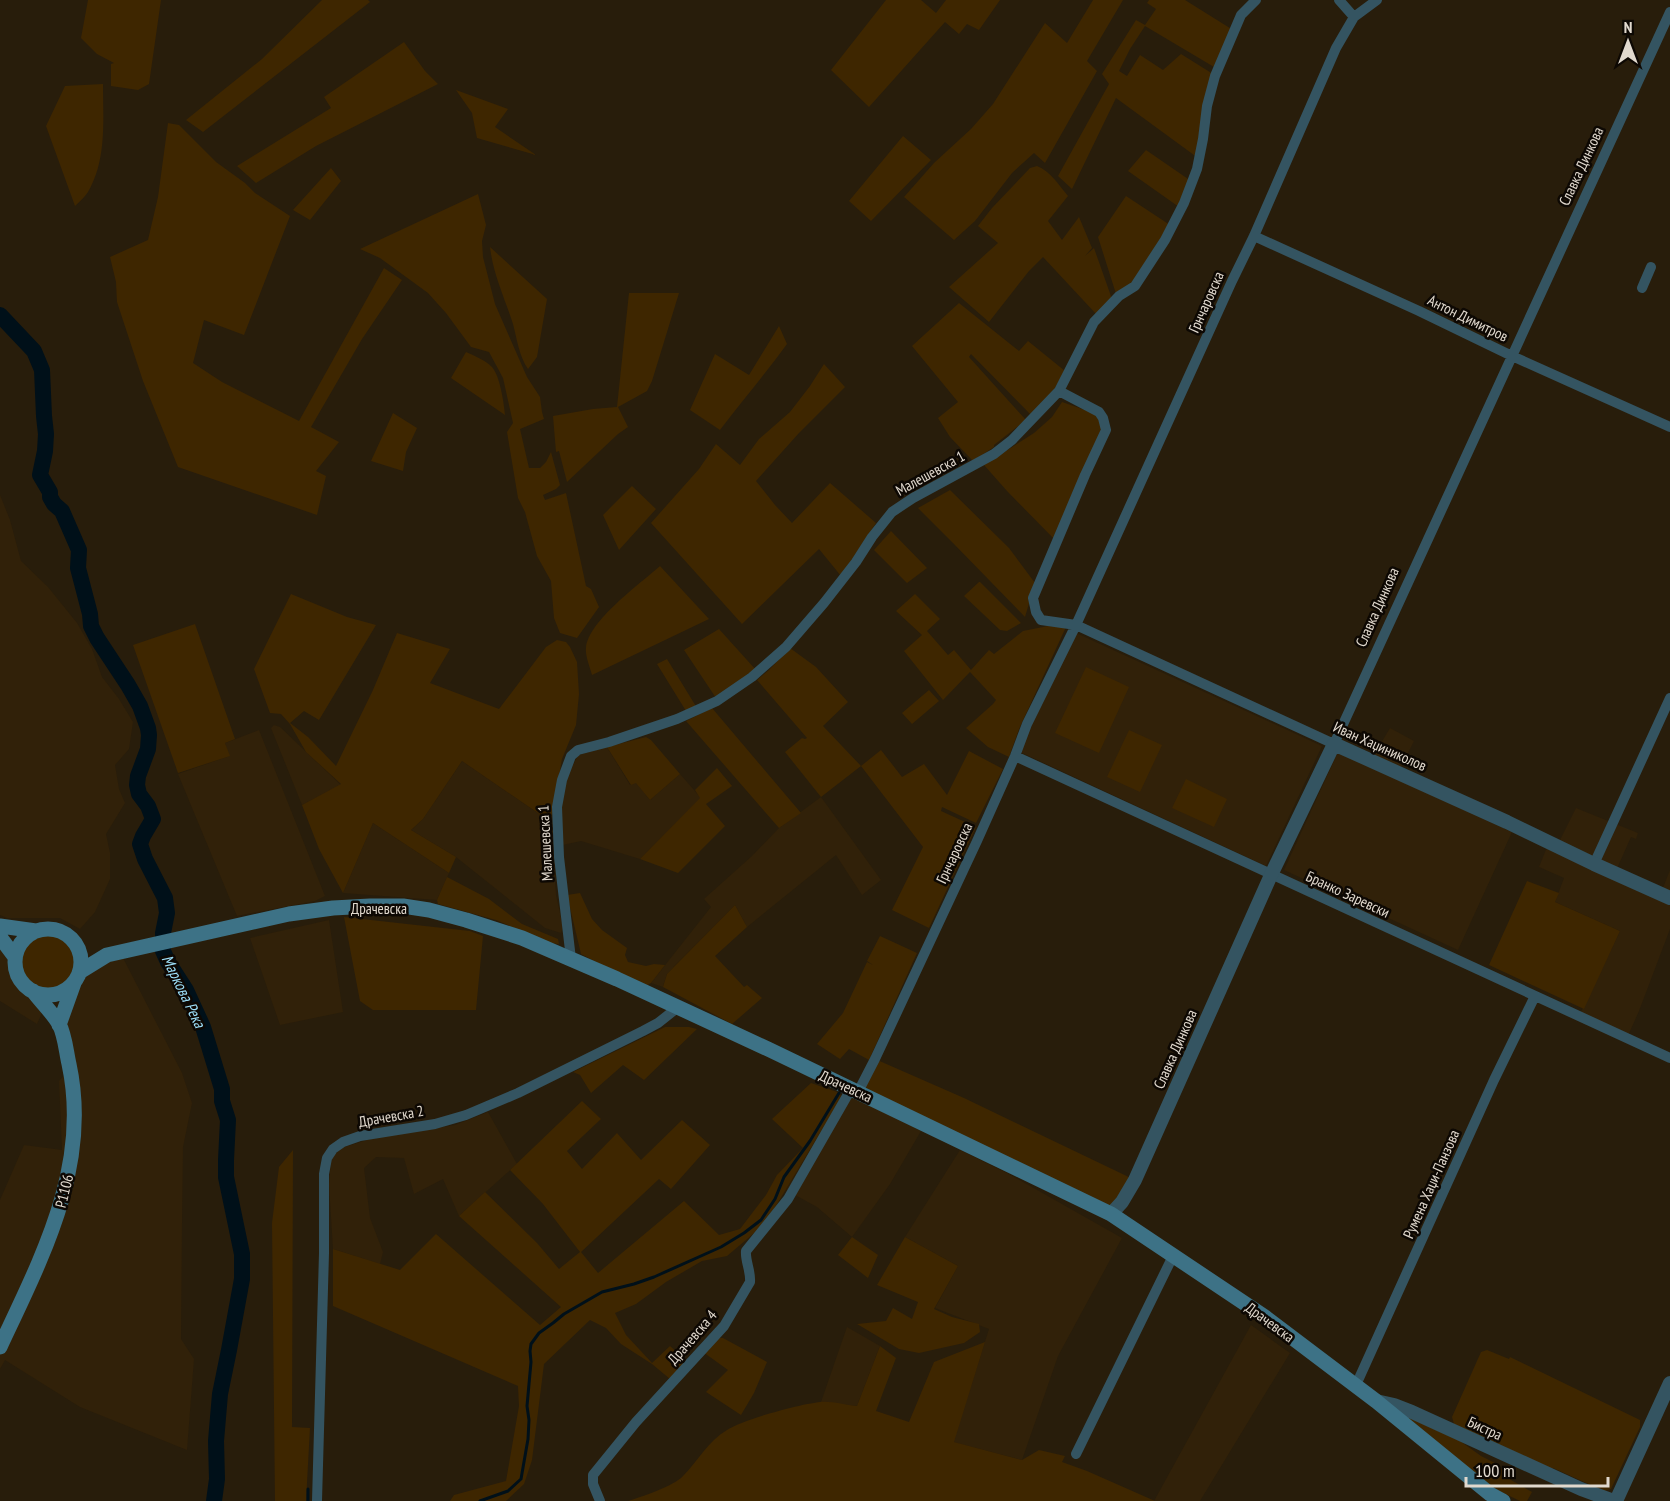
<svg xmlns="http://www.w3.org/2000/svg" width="1670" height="1501" font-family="'PT Sans Narrow',sans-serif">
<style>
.built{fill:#312109}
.green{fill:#3e2600}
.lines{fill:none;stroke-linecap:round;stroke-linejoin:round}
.stream{stroke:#001019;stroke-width:3}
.river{stroke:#001019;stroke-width:16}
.minor{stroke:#345461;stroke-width:10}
.tertiary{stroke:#345461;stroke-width:14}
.secondary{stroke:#3d7286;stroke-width:15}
.labels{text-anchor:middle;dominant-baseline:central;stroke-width:5;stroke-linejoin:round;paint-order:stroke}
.street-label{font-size:15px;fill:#e1d9ce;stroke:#0d0803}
.water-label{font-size:16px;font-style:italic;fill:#9ddff9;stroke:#0d0803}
</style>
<rect width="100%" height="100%" fill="#281d0b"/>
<path class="built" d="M0 495 10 520 21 561 48 587 77 623 92 649 102 677 119 699 133 722 129 749 115 765 119 789 125 803 106 834 110 853V879L95 912 80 929 60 918H7L0 915Z
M1074 632 1322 746 1266 866 1018 751Z
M274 725 280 727 341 785 302 805 271 728Z
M1390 728 1414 741 1398 773 1371 760Z
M259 730 325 896 315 901 237 916 178 774 229 756 225 743Z
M607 747 630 785 636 782 650 800 680 774 701 798 640 859 581 841 558 846 557 807 566 779 578 755Z
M1338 752 1512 832 1458 950 1284 870Z
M462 761 551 822 556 895 563 927 561 933 545 928 456 857 411 830 423 819Z
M821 797 881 880 862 895 836 855 747 927 735 905 667 974 663 987 651 983 711 907 704 899 752 856 779 828Z
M1576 808 1638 833 1636 839 1631 837 1615 873 1661 893 1670 870V929L1639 1011 1627 1038 1579 1016 1620 931 1555 902 1564 878 1539 867 1549 842 1557 846Z
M373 823 449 873 437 900 343 893Z
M329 920 343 1012 280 1025 250 938Z
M0 937 15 964 19 977 45 1006 37 1024 0 1001Z
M120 952 182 1073 192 1103 183 1147 182 1223 181 1339 194 1359 187 1450 80 1407 5 1360 0 1369V1200L24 1145 62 1150 59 1081 75 1064 63 1037 81 971Z
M844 1092 921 1131 890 1184 852 1237 817 1207 786 1190Z
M488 1112 517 1164 459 1216 443 1179 414 1194 404 1158 376 1157 364 1168 370 1218 383 1252 380 1264 333 1249 329 1185 331 1159 338 1149 370 1139 455 1125Z
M960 1150 1007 1173 1122 1238 1058 1356 1022 1460 953 1442 989 1329 935 1308 958 1266 905 1237Z
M1251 1325 1290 1353 1200 1501H1154Z
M847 1327 880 1346 857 1406 821 1402Z"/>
<path class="green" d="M88 0H161L149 84 138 90 111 86V64L114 63 97 54 81 38Z
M322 0H368L370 2 203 132 186 120 262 59Z
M886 0H921L936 13 946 0H1000L979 30 967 24 959 34 945 22 869 107 831 70Z
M1093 0H1123L1087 61 1097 71 1045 163 1034 153 1012 173 975 221 954 240 904 197 934 163 971 129 993 104 1045 23 1067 43Z
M1149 0H1185L1233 30 1214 67 1145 26 1130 49 1119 71 1127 76 1140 55 1163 70 1181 54 1213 74 1198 158 1116 98 1072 189 1058 176 1109 84 1102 74 1136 20 1145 25 1156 9 1147 3Z
M404 42 425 71 438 84 316 146 256 183 237 166 331 108 324 97Z
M103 84C103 119 107 160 88 192 85 197 80 201 75 206L46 126 65 86Z
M456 90 508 109 495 127 536 155 477 138 472 113Z
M168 123 179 125 216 162 245 183 255 193 290 216 244 335 204 320 193 363 222 382 299 421 384 268 402 280 362 339 311 427 339 442 316 471 326 476 317 515 178 467 143 381 117 302 116 282 110 257 148 240 158 197Z
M903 136 931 160 871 221 849 201Z
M1146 150 1191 181 1179 207 1128 171Z
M1037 166C1050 171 1059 185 1068 196L1048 221 1062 240 1079 217 1092 248 1085 256 1094 248 1112 299 1097 315 1043 257 1029 271 989 322 949 287 998 243 978 226 992 208 1030 168Z
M331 168 341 181 310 220 293 210Z
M478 194 486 225 482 241 483 257 495 304 527 377 540 397 542 412 544 419 520 429 529 468H540L546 462 551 452 560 485 556 489 543 495 545 500 566 493 586 586 591 589 599 607 577 638 560 633 554 618 551 581 537 556 525 512 518 498 507 432 513 423 503 378 489 352 471 347 446 313 428 293 380 258 360 249Z
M1126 196 1170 225 1132 285 1117 297 1098 237Z
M490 247 547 299 537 357 528 369C519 356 517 339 513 324 505 299 493 274 490 247Z
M629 293H679L652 381 647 391 618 407 628 427 618 434 567 482 559 451 556 452 553 416 593 409 617 407Z
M959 303 1019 351 1028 341 1065 371 1045 405 1032 416 971 354 969 357 1026 420 994 445V447L973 461 950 437 938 418 958 402 912 346Z
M779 326 787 344C766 373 742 401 720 430L690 410 715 354 749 375Z
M466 352C475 356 485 360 492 367 500 376 504 403 505 415L451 378Z
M824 364 845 387 799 433 756 481 775 505 792 523 830 483 876 523 841 576 819 549 742 624 651 523 699 469 716 444 740 465 759 439 790 412 810 386Z
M1062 402 1094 413 1102 422 1099 441 1055 540 1007 491 984 465 1034 433 1052 417Z
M393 413 417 428 406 452 403 471 371 461Z
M632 486 656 509 619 550 603 515Z
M950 490 1009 548 1035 583 1025 617 953 543 918 508Z
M891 531 927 568 907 583 874 550Z
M660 566 709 619 592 675C590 667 585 656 586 648 588 621 640 584 660 566Z
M979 582H980L1021 623 1007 631 1000 630 964 596Z
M291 594 347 617 376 625 319 720 304 711 290 723 308 737 336 766 373 690 397 633 450 649 430 683 499 709 546 647 557 640 566 642 570 647 577 662 579 694 576 725 562 759 551 822 462 761 423 819 411 830 456 857 449 873 373 823 343 893 319 849 302 805 341 784 306 752 290 724 281 714 270 713 254 669Z
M915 594 940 619 927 631 948 655 954 650 971 670 989 650 994 654 1023 631 1048 626 1066 627 1019 729 1009 757 988 747 966 728 993 704 996 700 970 672 943 700 904 651 922 635 896 611Z
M195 624 235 739 225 743 230 756 178 773 133 645Z
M719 629 756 670 716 698 684 650Z
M790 648 816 667 848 702 823 726 861 766 881 750 902 777 924 764 947 795 969 751 1003 769 976 823 942 807 941 811 976 827 929 928 892 910 923 847 861 766 821 797 785 752 802 738 805 739 807 738 757 680 769 670Z
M667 659 697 708 686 711 657 664Z
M1086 667 1129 687 1099 753 1055 733Z
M929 690 939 701 912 724 902 713Z
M712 708 801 813 779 828 686 721Z
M1129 730 1162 745 1140 792 1107 777Z
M646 737 651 740 680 774 650 800 636 783 631 785 607 747Z
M717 768 732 786 706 804 725 826 678 873 640 859 700 798 695 790Z
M1186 779 1227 799 1214 827 1172 808Z
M447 877 489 899 522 924 558 939 559 944 549 943 496 920 438 904 437 900Z
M1527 881 1559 893 1555 902 1620 931 1584 1009 1489 965Z
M580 893 592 919 602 930 627 948 625 955 628 962 646 966 654 964 665 965 651 983 644 987 581 954 567 895Z
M735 905 747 927 715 956 744 987 747 985 762 998 732 1024 663 987 667 974Z
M344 917 470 931 483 936 476 1010H373L360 1001Z
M20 962a28 28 0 1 1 56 0a28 28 0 1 1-56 0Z
M880 936 917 953 869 1060 849 1049 840 1059 817 1044 843 1013 867 962 873 965 867 961Z
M665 1027H689L697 1029 644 1080 623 1065 591 1093 580 1075 573 1072Z
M875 1059 964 1098 1135 1180 1111 1214 858 1092Z
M811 1083 840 1093 841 1098 765 1224 727 1256 702 1261 666 1282 636 1304 615 1313 626 1335 652 1363 670 1346 688 1362 670 1379 652 1364 621 1344 606 1328 590 1320 544 1364 532 1460 524 1484 506 1501H450L454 1495 506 1481 519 1406 518 1386 333 1306V1249L400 1270 436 1234 540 1325 561 1307 459 1216 485 1192 537 1243 559 1269 580 1252 543 1204 510 1170 582 1101 601 1119 567 1151 582 1169 617 1133 641 1160 682 1120 710 1145 671 1189 659 1179 581 1252 598 1273 684 1201 719 1235 740 1229 766 1195 777 1175 803 1148 772 1119Z
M293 1150 292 1427 310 1428 306 1501H275L272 1223 279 1167Z
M852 1237 878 1255 868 1278 838 1255Z
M905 1237 958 1266 934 1309 952 1317 979 1324 980 1332 964 1343 919 1353 899 1349 857 1324 886 1321 893 1308 912 1319 918 1302 877 1285Z
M718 1338H723L767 1362 754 1393 741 1415 706 1392 728 1370 703 1352Z
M985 1342 954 1442 1022 1460 1039 1450 1065 1456 1062 1462 1087 1471 1155 1501H628C641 1497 674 1486 683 1476 698 1461 708 1441 727 1430 744 1419 801 1404 820 1402 832 1401 845 1405 857 1406L880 1346 896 1358 876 1411 909 1422 934 1362Z
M1487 1350 1509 1359 1510 1357 1640 1420V1427L1611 1489 1604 1491 1553 1468 1552 1469 1454 1424 1452 1417 1481 1352Z
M1397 1412 1460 1441 1481 1456 1497 1464 1511 1480 1532 1492 1527 1501H1520L1495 1489Z"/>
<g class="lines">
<path class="stream" d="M308 1501V1489
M480 1501 508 1491 521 1479 528 1439 529 1420 527 1406 531 1362 530 1351 531 1344 539 1333 553 1323 564 1314 602 1292 634 1284 654 1277 721 1247 744 1233 761 1220 775 1199 784 1177 810 1141 839 1093"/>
<path class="river" d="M0 315 34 351 42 370 44 416 46 434 45 451 40 475 50 492V497L54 504 62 511 79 550 78 568 90 614 91 626 97 638 128 685 140 706 148 728 149 735 148 749 138 776 137 785 139 794 148 806 153 819 143 836 140 844 145 859 165 898 167 913 163 933V951L168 962 186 990 203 1027 222 1089V1101L228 1120 226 1160V1177L242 1254V1279L229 1350 220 1394 216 1441 217 1479 214 1501"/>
<path class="minor" d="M1339 0 1354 17
M1254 236 1419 311 1512 356 1670 427
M1642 288 1651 267
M1059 391 1099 412 1103 418 1106 430 1085 475 1033 598 1036 612 1041 620 1076 625 1334 744 1670 12
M1015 756 1670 1058
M1594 864 1670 698
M571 959 559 857 557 807 562 780 571 756 578 750 609 742 677 719 717 701 752 677 786 647 824 603 856 562 872 537 892 512 913 498 994 454 1012 440 1059 391 1094 322 1119 296 1135 286 1165 240 1184 203 1197 169 1203 139 1207 106 1215 76 1241 15 1256 0
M858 1092 875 1059 977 841 1015 756 1027 724 1076 625 1232 281 1254 236 1336 48 1354 17 1377 0
M1356 1385 1494 1080 1535 996
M1076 1454 1173 1256
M317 1501 324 1253V1174L327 1158 333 1149 343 1142 360 1136 435 1124 466 1115 518 1093 643 1031 658 1023 677 1008
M600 1501 593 1484V1475L636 1422 724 1326 750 1282C751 1271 745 1261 746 1251L788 1199 851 1089"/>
<path class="tertiary" d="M1111 1214 1122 1202 1135 1180 1271 875 1334 744 1507 822 1594 864 1670 898
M1376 1401 1394 1405 1412 1412 1581 1489 1614 1501
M1616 1501 1670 1383"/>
<path class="secondary" d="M0 926 36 931
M15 962a33 33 0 1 1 66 0a33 33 0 1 1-66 0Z
M0 937 15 957
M81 971 107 955 289 914 333 908 370 906H403L429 910 466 920 522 938 617 979 768 1049 1111 1214 1265 1317 1376 1401 1490 1494 1503 1501
M59 1025 74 983
M0 1347C42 1257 91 1166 69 1064 66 1051 65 1035 59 1024 52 1012 41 1002 33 991"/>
</g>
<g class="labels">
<g class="street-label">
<text transform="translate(1581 166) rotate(-65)">Славка Динкова</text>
<text transform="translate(1206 302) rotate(-66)">Грнчаровска</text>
<text transform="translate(1468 318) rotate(26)">Антон Димитров</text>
<text transform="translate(930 473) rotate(-29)">Малешевска 1</text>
<text transform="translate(1377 607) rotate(-66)">Славка Динкова</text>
<text transform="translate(1380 746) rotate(24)">Иван Хаџиниколов</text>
<text transform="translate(545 843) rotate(-93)">Малешевска 1</text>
<text transform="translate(954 853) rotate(-65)">Грнчаровска</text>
<text transform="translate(1348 894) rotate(25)">Бранко Заревски</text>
<text x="379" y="908">Драчевска</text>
<text transform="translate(1175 1049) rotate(-66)">Славка Динкова</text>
<text transform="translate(846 1086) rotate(25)">Драчевска</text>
<text transform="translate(391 1116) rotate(-10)">Драчевска 2</text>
<text transform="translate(1431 1184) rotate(-66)">Румена Хаџи-Панзова</text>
<text transform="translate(64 1191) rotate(-76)">P1106</text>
<text transform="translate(1270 1322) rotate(36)">Драчевска</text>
<text transform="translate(692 1337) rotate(-49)">Драчевска 4</text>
<text transform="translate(1485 1428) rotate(25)">Бистра</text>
</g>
<g class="water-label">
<text transform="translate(184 991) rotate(64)">Маркова Река</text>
</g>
</g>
<g transform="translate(1628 42)" stroke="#0d0803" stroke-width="4.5" paint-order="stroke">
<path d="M0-4.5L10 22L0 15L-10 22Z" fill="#e1d9ce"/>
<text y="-9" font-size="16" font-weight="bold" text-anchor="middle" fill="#e1d9ce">N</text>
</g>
<path d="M1466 1477v9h142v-9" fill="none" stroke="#e1d9ce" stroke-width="3"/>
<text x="1475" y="1477" font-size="18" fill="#e1d9ce" stroke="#0d0803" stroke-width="4.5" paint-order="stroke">100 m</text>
</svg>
